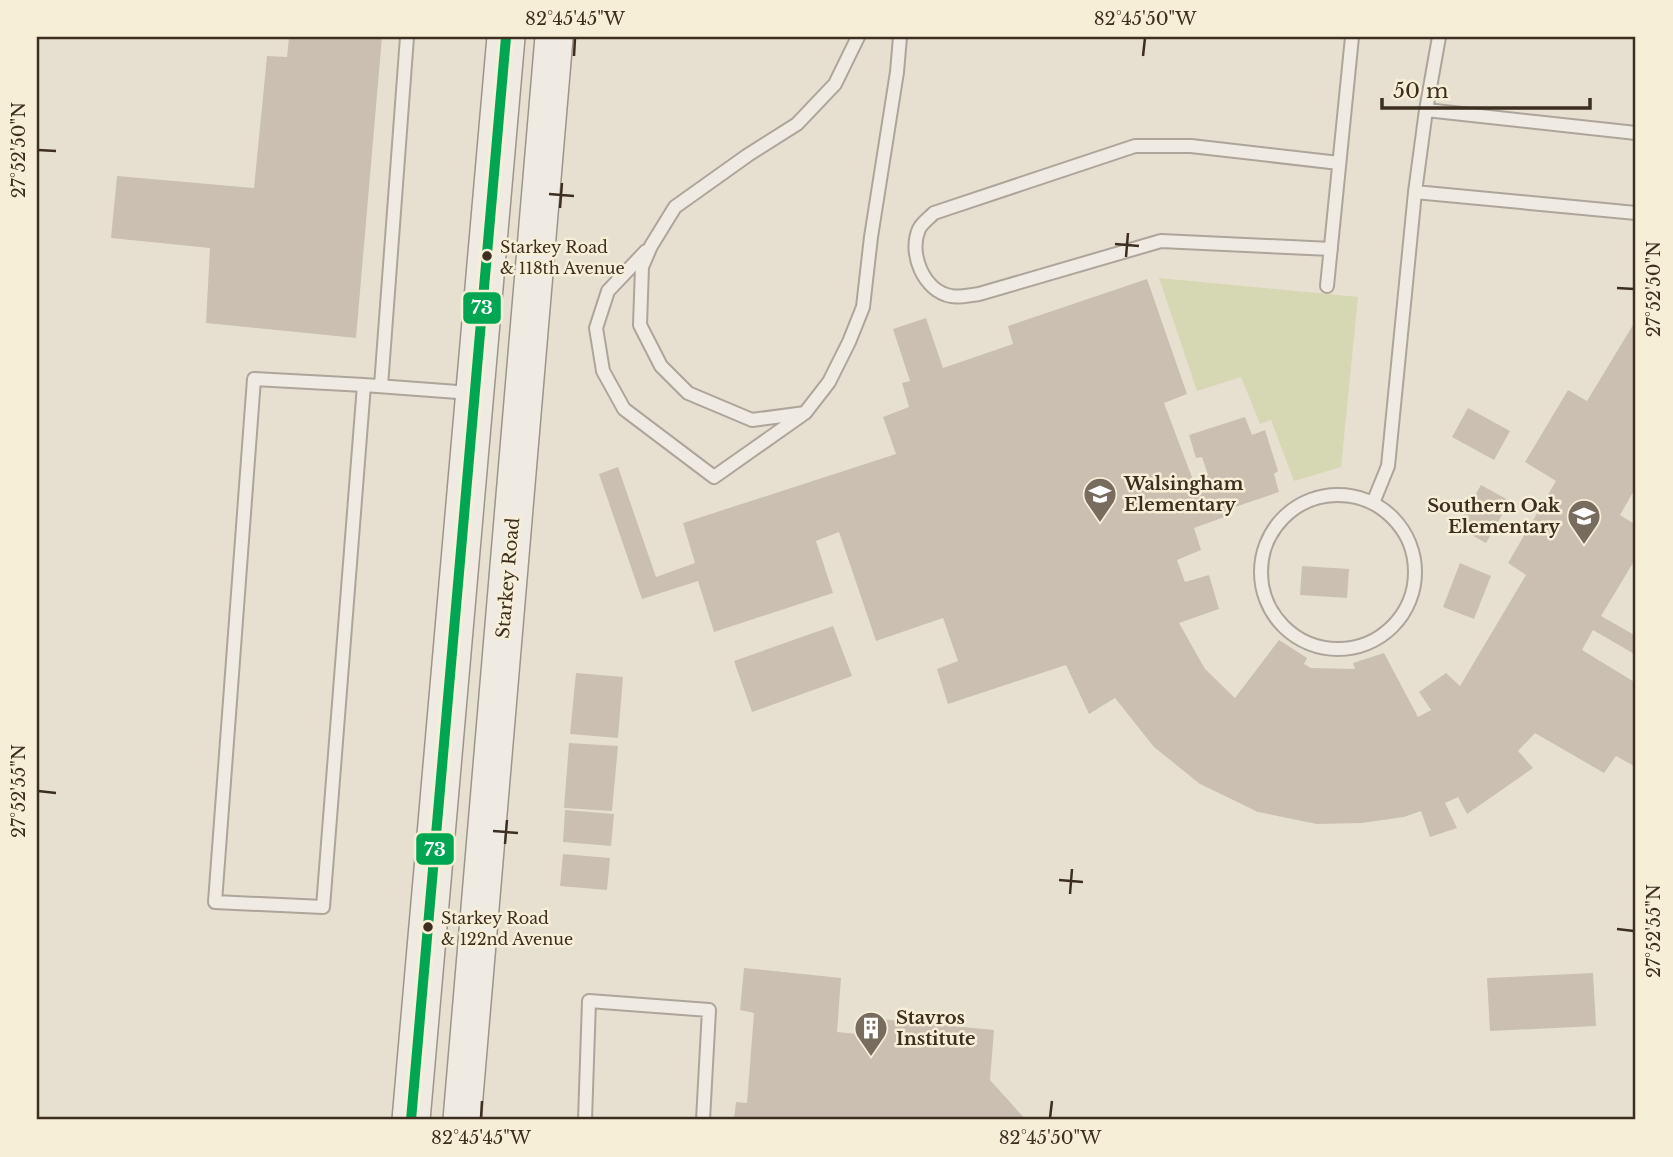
<svg xmlns="http://www.w3.org/2000/svg" width="1673" height="1157" font-family="'Libre Baskerville',serif">
<style>
.green{fill:#d6d7b3}
.building{fill:#cbbfb2}
.lines{fill:none;stroke-linecap:round;stroke-linejoin:round}
.lane-casing{stroke:#ada599;stroke-width:16}
.secondary-casing{stroke:#9c958a;stroke-width:40}
.lane{stroke:#efebe3;stroke-width:12}
.secondary{stroke:#efebe3;stroke-width:37}
.bus-1-casing{stroke:#f7eed8;stroke-width:16}
.bus-1{stroke:#00a651;stroke-width:10}
.ticks{fill:none;stroke:#3d2e20;stroke-width:2.5}
.bus-dot{fill:#3d2e20;stroke:#f7eed8;stroke-width:2.5}
.labels{text-anchor:middle;dominant-baseline:central;stroke-width:5;stroke-linejoin:round;paint-order:stroke}
.bus-label{font-size:16px;fill:#3d2e20;stroke:#f7eed8;text-anchor:start}
.poi-label{font-size:18px;font-weight:bold;fill:#3d2e20;stroke:#f7eed8;text-anchor:start}
.street-label{font-size:18px;fill:#3d2e20;stroke:#f7eed8}
.line-badge{stroke:#f7eed8;stroke-width:2.5}
.badge-label{font-size:19px;text-anchor:middle;font-weight:bold;fill:#fff}
.neatline{fill:none;stroke:#3d2e20;stroke-width:2.5}
.ticks-label{font-size:18px;text-anchor:middle;fill:#3d2e20}
</style>
<rect width="100%" height="100%" fill="#e7e0d1"/>
<path class="green" d="M1159 278 1358 297 1341 467 1294 481 1271 420 1260 424 1241 377 1197 391Z"/>
<path class="building" d="M289 37H382L356 338 206 323 210 248 111 238 117 176 254 188 267 56 287 57Z
M1147 279 1187 394 1164 403 1193 480 1208 475 1202 457 1196 458 1189 435 1245 417 1252 435 1265 430 1278 471 1274 474 1279 492 1229 509 1230 515 1194 528 1201 550 1177 560 1185 582 1209 575 1219 609 1179 623 1205 669 1235 698 1279 640 1307 658 1304 664 1311 668 1355 669 1353 663 1384 653 1418 717 1431 710 1419 692 1446 673 1460 686 1526 575 1508 563 1556 481 1525 462 1568 390 1587 401 1636 320V487L1620 515 1636 525V558L1601 616 1636 636V655L1593 630 1582 650 1636 683V767L1616 756 1604 773 1535 733 1518 751 1533 768 1467 814 1458 797 1445 803 1457 828 1430 837 1421 811 1404 817 1362 823 1317 824 1258 812 1200 784 1154 747 1115 698 1089 714 1066 665 948 704 937 669 958 661 943 618 876 641 839 532 816 541 833 593 714 632 698 581 642 599 599 474 618 467 656 577 695 563 683 523 896 454 883 417 909 407 902 383 910 381 893 329 926 318 943 368 1013 344 1008 326Z
M1468 408 1510 431 1494 460 1452 437Z
M1481 485 1510 501 1486 543 1457 527Z
M1460 563 1491 576 1474 619 1443 607Z
M1302 566 1349 569 1347 598 1300 595Z
M833 626 852 676 752 712 734 661Z
M576 673 623 677 618 738 570 734Z
M569 743 618 746 612 811 564 808Z
M565 810 614 814 611 846 563 842Z
M563 854 610 858 607 890 560 886Z
M744 968 841 978 837 1032 878 1036 880 1019 994 1030 990 1080 1026 1120H734L736 1102 747 1103 754 1013 740 1010Z
M1593 973 1596 1026 1490 1031 1487 978Z"/>
<g class="lines">
<defs>
<path id="lane" d="M858 37 835 84 797 124 748 155 675 207 651 246 642 267 640 325 661 366 688 393 752 420 805 413 829 382 849 342 863 307 871 237 897 72 900 37
M1426 110 1636 133
M1415 192 1636 213
M1331 249 1161 241 979 294C970 295 959 298 951 296 924 291 908 254 919 229 922 223 929 218 934 213L1135 146H1191L1339 163
M646 251 608 291 596 328 603 371 624 409 714 477 802 415
M1327 286 1352 37
M364 385 323 907 215 902 254 379 364 385 471 393
M381 386 407 37
M1261 572a77 77 0 1 1 154 0a77 77 0 1 1-154 0Z
M1373 503 1388 466 1415 192 1426 110 1439 37
M585 1120 589 1001 709 1010 703 1120"/>
<path id="secondary" d="M411 1120 506 37
M462 1120 554 37"/>
</defs>
<use href="#lane" class="lane-casing"/>
<use href="#secondary" class="secondary-casing"/>
<use href="#lane" class="lane"/>
<use href="#secondary" class="secondary"/>
<defs>
<path id="bus-1" d="M411 1120 506 37"/>
</defs>
<use href="#bus-1" class="bus-1-casing"/>
<use href="#bus-1" class="bus-1"/>
</g>
<path class="ticks" d="M574 56 575 38M1143 56 1145 38M38 150 56 151M549 194 574 196M560 208 562 183M1115 244 1139 246M1126 257 1128 233M1617 288 1634 289M38 791 56 793M493 831 518 833M505 844 507 820M1059 880 1083 882M1070 894 1072 869M1617 929 1634 931M481 1118 482 1101M1050 1118 1052 1101"/>
<defs>
<symbol id="school-pin" viewBox="-11 -11 22 30"><path d="M0 17L-7.5 6A9.5 9.5 0 1 1 7.5 6Z" fill="#786c5e" stroke="#f7eed8"/><path d="M0-5L7-2L0 1L-7-2ZM-4 1L0 2.5L4 1V4Q0 6-4 4Z" fill="#fff"/></symbol>
<symbol id="building-pin" viewBox="-11 -11 22 30"><path d="M0 17L-7.5 6A9.5 9.5 0 1 1 7.5 6Z" fill="#786c5e" stroke="#f7eed8"/><path d="M-4-6H4V6H1V3H-1V6H-4ZM-2.5-4.3h1.7v1.8h-1.7ZM.8-4.3h1.7v1.8H.8ZM-2.5-1h1.7V.8h-1.7ZM.8-1h1.7V.8H.8Z" fill="#fff"/></symbol>
</defs>
<g fill-rule="evenodd">
<use href="#school-pin" x="1081" y="475" width="38" height="52"/>
<use href="#school-pin" x="1565" y="497" width="38" height="52"/>
<use href="#building-pin" x="852" y="1009" width="38" height="52"/>
</g>
<g class="bus-dot">
<circle cx="487" cy="256" r="6"/>
<circle cx="428" cy="927" r="6"/>
</g>
<g class="labels">
<g class="bus-label">
<text x="500" y="247">Starkey Road<tspan x="500" dy="21">&amp; 118th Avenue</tspan></text>
<text x="441" y="918">Starkey Road<tspan x="441" dy="21">&amp; 122nd Avenue</tspan></text>
</g>
<g class="poi-label">
<text x="1124" y="484">Walsingham<tspan x="1124" dy="21">Elementary</tspan></text>
<text x="1560" y="506" text-anchor="end">Southern Oak<tspan x="1560" dy="21">Elementary</tspan></text>
<text x="896" y="1018">Stavros<tspan x="896" dy="21">Institute</tspan></text>
</g>
<g class="street-label">
<text transform="translate(508 578) rotate(-85)">Starkey Road</text>
</g>
</g>
<g class="line-badge">
<rect x="462" y="291" width="40" height="34" rx="7" fill="#00a651"/>
<rect x="415" y="832" width="40" height="34" rx="7" fill="#00a651"/>
</g>
<g class="badge-label">
<text x="482" y="314">73</text>
<text x="435" y="856">73</text>
</g>
<rect width="1673" height="1157" fill="none" stroke="#f7eed8" stroke-width="77"/>
<path d="M1382 98v10h208v-10" fill="none" stroke="#3d2e20" stroke-width="3.5"/>
<text x="1393" y="98" font-size="21" fill="#3d2e20" stroke="#f7eed8" stroke-width="5" paint-order="stroke">50 m</text>
<rect x="38" y="38" width="1596" height="1080" class="neatline"/>
<g class="ticks-label">
<text x="575" y="25">82°45'45"W</text>
<text x="1145" y="25">82°45'50"W</text>
<text transform="translate(19 150) rotate(-90)" y="6">27°52'50"N</text>
<text transform="translate(1654 289) rotate(-90)" y="6">27°52'50"N</text>
<text transform="translate(19 791) rotate(-90)" y="6">27°52'55"N</text>
<text transform="translate(1654 931) rotate(-90)" y="6">27°52'55"N</text>
<text x="481" y="1144">82°45'45"W</text>
<text x="1050" y="1144">82°45'50"W</text>
</g>
</svg>
